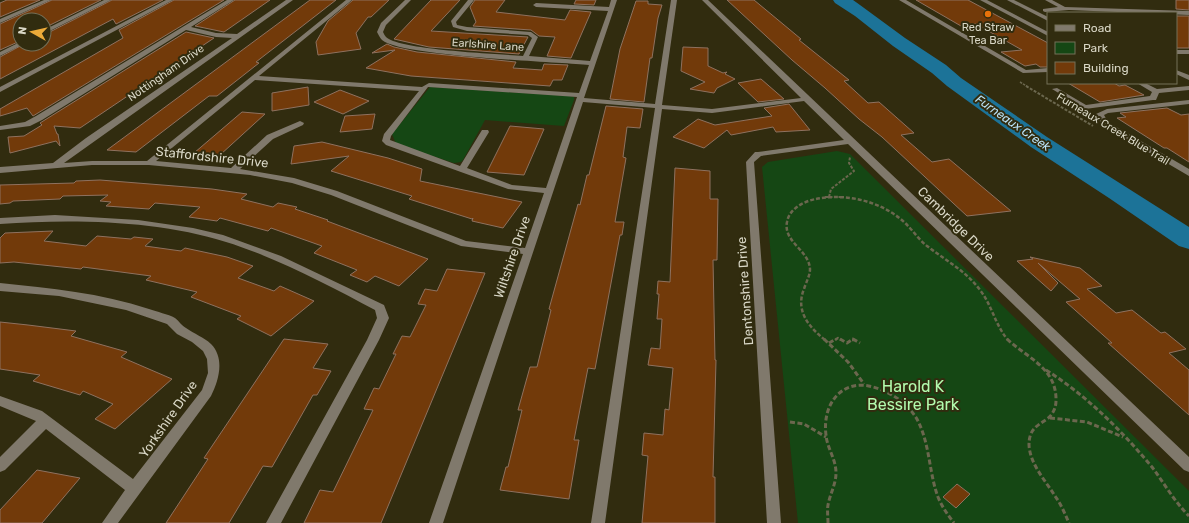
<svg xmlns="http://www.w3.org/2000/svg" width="1189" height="523" font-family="Rubik,sans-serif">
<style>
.green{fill:#154714}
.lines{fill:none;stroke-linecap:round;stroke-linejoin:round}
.river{fill:#1c7398;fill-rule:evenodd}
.building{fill:#723a0a;stroke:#8e715f}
.path-far3{stroke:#6b674e;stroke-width:1.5;stroke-dasharray:2.5 1;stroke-linecap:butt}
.path-far2{stroke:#6b674e;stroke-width:2;stroke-dasharray:3 1.5;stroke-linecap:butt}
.path-far1{stroke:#6b674e;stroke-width:2.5;stroke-dasharray:4 2;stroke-linecap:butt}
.path{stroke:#6b674e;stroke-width:3;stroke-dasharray:5 2.5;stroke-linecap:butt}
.minor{fill:#80796c;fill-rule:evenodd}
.food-dot{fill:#e8710a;stroke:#312c0f;stroke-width:1.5}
.labels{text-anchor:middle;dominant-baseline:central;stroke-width:4;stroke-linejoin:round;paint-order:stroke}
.far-poi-label{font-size:11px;fill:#d9d7c6;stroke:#312c0f}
.far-street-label{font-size:11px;fill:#d9d7c6;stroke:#312c0f}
.far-water-label{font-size:12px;font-style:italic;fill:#bae2f7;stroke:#312c0f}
.street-label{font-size:13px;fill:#d9d7c6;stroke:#312c0f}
.near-park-label{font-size:16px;fill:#b2fbad;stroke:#312c0f}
</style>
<rect width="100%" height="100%" fill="#312c0f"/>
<path class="green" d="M430 87 569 96 574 97V100L564 126 485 120 463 160 461 162 454 163 396 144 392 134Z
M837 151 850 154 1189 491V523H798L762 167 768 162Z"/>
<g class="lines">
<path class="river" d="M833 0H853L860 5 905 38 946 65 961 78 1047 137 1189 227V249L1179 246 1109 198 1031 147 947 86 932 73 893 46 855 16 835 3Z"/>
</g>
<path class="building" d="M7 0H40L0 17V3Z
M52 0H101L44 28V20H20V41L0 50V24Z
M112 0H163L116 24 113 19 0 79V57L24 44H44V35Z
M174 0H224L33 116 27 108 0 116V109L123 38 119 30Z
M235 0H270L224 32 195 26Z
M310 0H336L256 62 259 63 217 96H209L136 152 107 150Z
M353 0H389L371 17H368L356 33 361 49 318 55 316 42 328 21Z
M431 0H460L431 31 528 37 519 54 429 47 394 39Z
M475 0H505L496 12 565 20 570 10 591 12 571 58 547 56 555 37 539 36 531 30 473 26 476 22 470 7Z
M576 0H596L594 5 574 4Z
M727 0H754L801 39 799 40 849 80 844 81 868 103 879 102 914 133 901 135 932 162 949 159 1011 211 967 216 882 137 859 119 825 88 792 60Z
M916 0H968L1048 43V67H1040L1036 64 1025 66 1001 52 1022 50 976 24 961 26Z
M1176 0H1189V10L1176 9Z
M636 1H648V4L662 5 658 18 652 58H650L644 102 610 99 620 49Z
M1176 16H1189V48H1176Z
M186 32 214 38 80 128 54 126 57 134H58L60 146 56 141 10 153 8 137 24 136 42 125 40 123Z
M387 44 394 47 417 52 516 62 513 68 542 70 544 64 568 65 562 80H553L550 86 411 76 366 68 395 50 372 53Z
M683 47 708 48V66L723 73 727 72 725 74 735 79 717 88 714 93 690 89 705 82 681 71Z
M761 79 784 99 758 102 738 83Z
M1068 83H1114L1119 86 1125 85 1144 95 1100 102Z
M308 87 309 105 272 111V93Z
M340 90 369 101 343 114 314 102Z
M789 104 810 130 776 132 773 127 731 135 727 130 704 148 673 137 698 119 715 125 772 116 764 108Z
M606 106 643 109 640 128 627 127 623 157 626 158 615 222H624L622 235H620L595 369 588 368 574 440H579L569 499 500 490 506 467H508L522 410H518L530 367H537L551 310 549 309 578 204 580 205 587 175H589Z
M1167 108 1181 115 1189 114V162L1167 148H1164L1117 118 1126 117 1120 113Z
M242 112 265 114 220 155 194 153Z
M375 114 372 129 340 132 345 116Z
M510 126 544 129 524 175 487 172Z
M322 142 388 158 422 169 420 181 522 202 503 228 472 221 473 218 472 219 409 199 412 196 331 171 349 156 291 164 294 146Z
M675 168 710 171V199H718L717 260H713L715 360H716L713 477H715V523H642L648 456 642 455 644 433 663 435 665 409 669 410 673 368 648 365 651 348 660 349 662 319H657L659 294H657L658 281 670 282Z
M100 180 212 189 247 194 241 199 273 207 278 203 297 207 295 209 328 220 327 221 428 259 399 286 375 276 367 282 350 275 357 270 314 253 322 246 271 228 268 231 220 218 217 221 189 217 200 207 155 203 149 209 106 206 111 202 100 201 108 195 63 196 60 199 13 201 10 203 0 204V185L74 183 76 181Z
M53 231 44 241 86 246 97 236 131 239 134 237 153 239 145 246 181 251 185 248 227 257 253 266 238 278 274 291 280 286 314 301 271 336 237 319 241 316 191 297 197 292 146 280 151 276 83 267 81 269 14 262 0 263V238L5 233Z
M1030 257 1080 268 1102 286 1087 289 1116 313 1132 310 1161 333 1165 332 1186 349 1169 353 1189 370V415L1108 343H1112L1066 302 1080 299 1038 263 1058 283 1051 291 1017 261 1033 259Z
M447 269 485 273 381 523H304L320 490 333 492 373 410 364 409 374 388 379 389 396 354H393L402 336 410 337 426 305 418 304 425 289 437 291Z
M0 322 28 325 76 331 71 336 127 352 121 357 172 379 115 429 95 419 113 404 83 391 80 395 33 381 40 375 0 369Z
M284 339 328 344 313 368 331 371 317 395H313L272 467 263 466 229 523H166L208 459 204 458Z
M37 470 80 478 42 523H0V510Z
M957 484 970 494 956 508 943 497Z"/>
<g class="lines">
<path class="path-far3" d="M1020 82 1028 87"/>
<path class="path-far2" d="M1026 86 1093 126
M825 197H844
M829 197 831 189 854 171 849 163 850 157"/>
<path class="path-far1" d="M825 340C809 327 795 311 804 289 806 282 810 276 810 269 809 250 783 242 787 222 789 209 804 201 816 199 846 193 881 201 904 222 912 229 918 239 927 246 945 260 966 271 980 290 992 305 995 325 1008 340
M835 340 838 338 841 340
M852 340H855"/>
<path class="path" d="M824 339 848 362 864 384
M840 339 847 343 853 339 860 343
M1007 339C1027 358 1057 368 1056 401 1056 407 1053 415 1047 419 1037 426 1029 429 1029 445 1030 464 1045 480 1055 496 1061 504 1065 514 1069 523
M829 343 836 339
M1046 370C1087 396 1121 430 1152 467 1164 483 1174 501 1189 516
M1050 418 1087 422 1123 437
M790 422 804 424 826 437
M828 523C828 517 827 511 828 505 830 494 836 484 836 473 836 459 827 448 826 435 822 405 841 378 873 387 891 392 909 404 918 421 930 445 929 473 938 497 942 507 948 515 954 523"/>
<path class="minor" d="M44 0H51L0 23V19Z
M104 0H111L44 34V30Z
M166 0H173L0 92V87Z
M227 0H234L191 27 216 33 237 34 286 0H293L64 163 92 161H147L346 0H352L259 76 422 87 429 83 579 93 589 65C556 62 399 56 382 40 380 38 378 34 377 32L381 23 405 0H411L386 25 383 32C384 34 385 36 386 37 399 50 500 54 523 56L532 38 528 35 467 31 453 27 451 21 468 0H474L456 22 457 25 467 27 531 32 538 37 529 56 590 61 608 11 536 7 533 5 536 3 609 7 611 0H617L584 98 655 104 671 0H677L662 105 712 109 801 98 702 0H708L1189 457V472L1184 470 848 144 761 156 754 162 781 523H767L746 162 755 152H758L844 140 804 101 712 113 662 109 605 523H591L655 108 583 102 443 523H429L523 254 461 246 331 195 292 183 250 175 149 165H92L0 173V167L53 163 86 138 232 38 216 37 186 30 42 120 30 126 0 130V126L25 122 36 116ZM255 80 419 91 384 134 382 141 386 145 508 189 544 193 525 248 466 241 337 191 294 178 240 169 273 139 303 125 304 123 300 121 267 135 231 168 156 161ZM428 87 577 97 546 188 512 185 467 168 489 132 488 130H482L460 166 390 140 391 136Z
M899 0H906L1026 70 1048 68V72L1023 73Z
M980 0H987L1048 32V36Z
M1007 0H1014L1048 17V21Z
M1045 0H1052L1065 7 1189 11V15L1069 10 1045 12 1043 11V9L1058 7Z
M20 42V44H23L22 45 0 56V52Z
M1176 50H1189V54H1176Z
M1176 70 1189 75V80L1176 74Z
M1137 83H1145L1157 89 1189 86V90L1159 93 1156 100H1153L1085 109 1052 89 1057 88 1086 105 1150 96 1152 92Z
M1189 100V104L1108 113 1104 115 1108 122 1189 169V176L1102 125 1096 114 1107 109Z
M55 215 138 220 193 228 223 235 281 256 384 305 389 318 379 340 281 523H266L367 340 377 318 375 310C330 286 275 257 226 242 157 220 71 219 0 224V218Z
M0 283C50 288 101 293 149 309 157 312 168 314 175 318 179 321 182 326 186 328 194 334 204 337 211 344 225 358 219 380 211 396L118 523H102L125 490 46 429 5 470 0 472V457L36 421 0 406V396L42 411 133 479 202 390 208 373 207 359 203 351 192 342 177 334 167 324 126 310 59 296 0 291Z"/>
</g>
<circle class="food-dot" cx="988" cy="14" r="4"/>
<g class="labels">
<g class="far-poi-label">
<text x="988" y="27">Red Straw<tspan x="988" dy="13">Tea Bar</tspan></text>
</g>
<g class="far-street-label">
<text transform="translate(488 45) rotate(4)">Earlshire Lane</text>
<text transform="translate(166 73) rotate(-35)">Nottingham Drive</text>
<text transform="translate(1113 129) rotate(31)">Furneaux Creek Blue Trail</text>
</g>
<g class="far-water-label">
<text transform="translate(1013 123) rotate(35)">Furneaux Creek</text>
</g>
<g class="street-label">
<text transform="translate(212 157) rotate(6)">Staffordshire Drive</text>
<text transform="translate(956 224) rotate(44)">Cambridge Drive</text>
<text transform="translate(512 257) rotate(-71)">Wiltshire Drive</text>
<text transform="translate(745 291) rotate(-94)">Dentonshire Drive</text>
<text transform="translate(168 419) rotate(-55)">Yorkshire Drive</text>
</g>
<g class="near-park-label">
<text x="913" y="386">Harold K<tspan x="913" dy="18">Bessire Park</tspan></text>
</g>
</g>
<rect x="1047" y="12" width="130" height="72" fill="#312c0f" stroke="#747058"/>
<rect x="1055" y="25" width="20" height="6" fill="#80796c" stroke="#747058"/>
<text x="1083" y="32" font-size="12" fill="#d9d7c6">Road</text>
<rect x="1055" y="42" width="20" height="12" fill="#154714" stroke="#747058"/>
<text x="1083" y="52" font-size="12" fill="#d9d7c6">Park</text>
<rect x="1055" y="62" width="20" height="12" fill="#723a0a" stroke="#747058"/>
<text x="1083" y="72" font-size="12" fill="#d9d7c6">Building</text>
<g transform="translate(32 32) rotate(278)"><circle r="19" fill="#312c0f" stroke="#747058"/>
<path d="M0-3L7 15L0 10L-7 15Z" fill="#ebaa39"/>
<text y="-6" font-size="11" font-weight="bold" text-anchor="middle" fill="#d9d7c6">N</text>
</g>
</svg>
